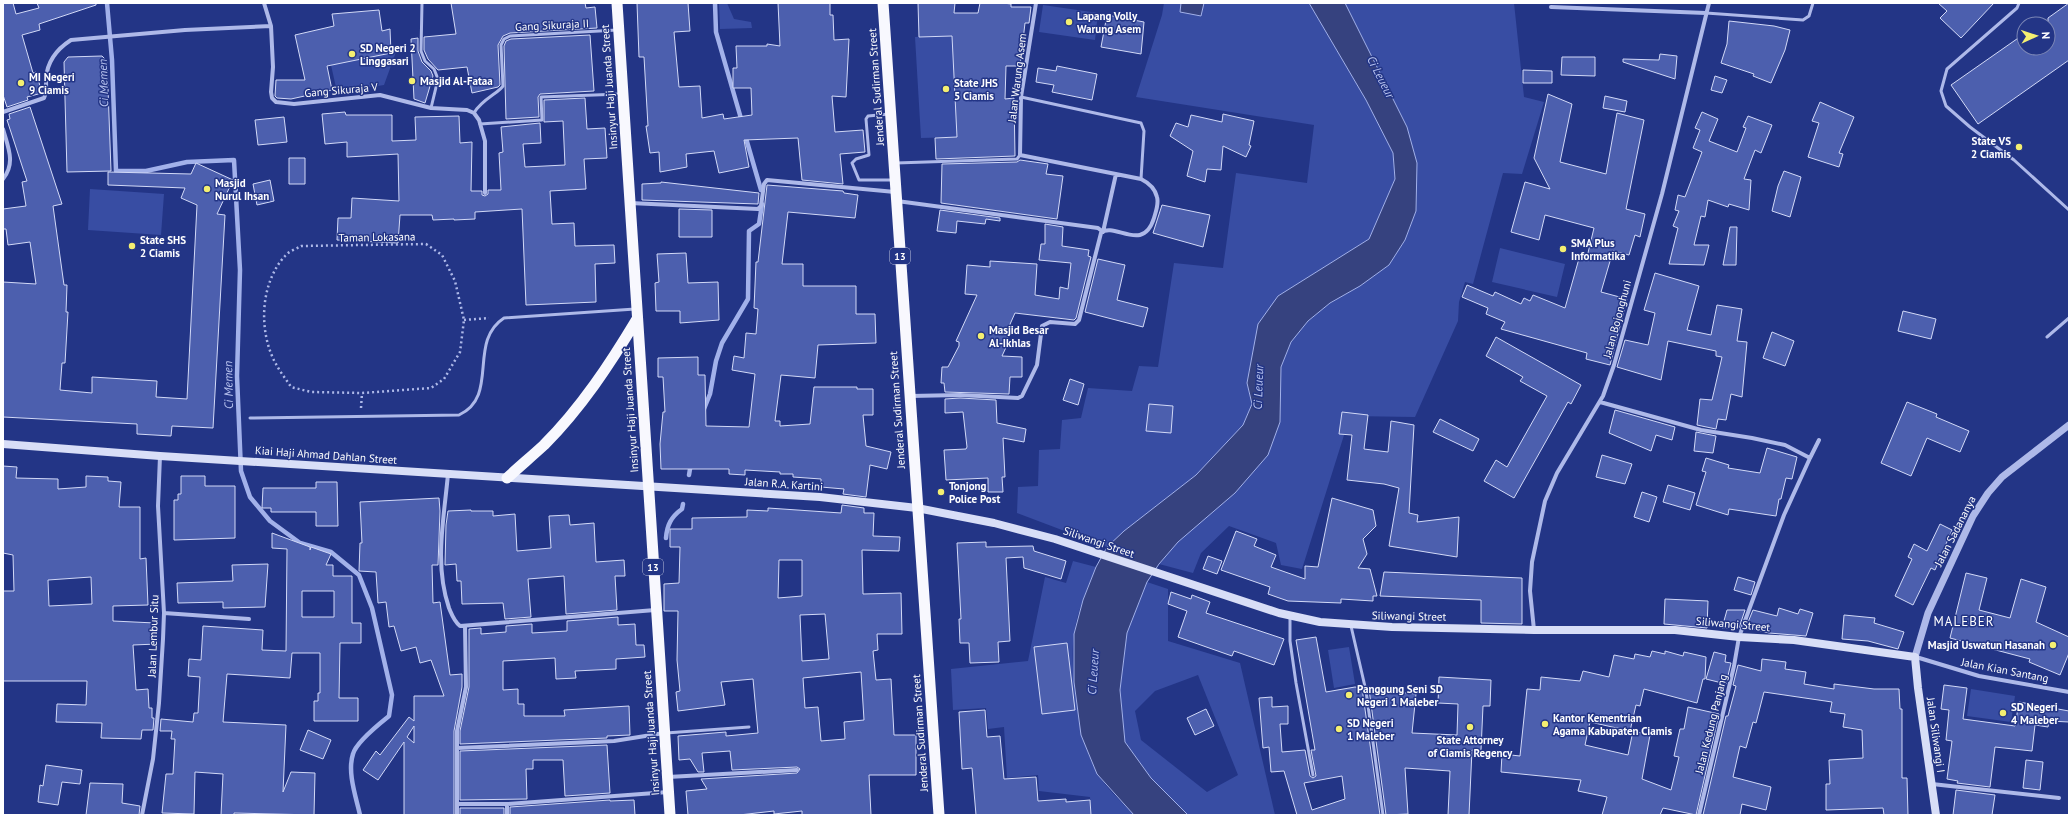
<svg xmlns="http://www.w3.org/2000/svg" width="2072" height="818" font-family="'PT Sans',sans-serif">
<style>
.green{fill:#384da3;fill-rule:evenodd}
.water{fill:#36427f;stroke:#a2b1ea}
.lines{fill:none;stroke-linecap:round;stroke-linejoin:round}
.stream{stroke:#a2b1ea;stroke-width:4.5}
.building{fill:#4c5fae;stroke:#d2d9f7;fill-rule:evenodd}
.path{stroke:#aeb9e9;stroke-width:2.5;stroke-dasharray:2 3;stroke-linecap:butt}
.service{stroke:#aeb9e9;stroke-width:3}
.minor{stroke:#aeb9e9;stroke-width:4}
.tertiary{stroke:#aeb9e9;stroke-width:7}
.secondary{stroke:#d8def7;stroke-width:8}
.trunk{stroke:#f8f8fe;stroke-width:11}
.poi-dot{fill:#f4ef71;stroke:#233586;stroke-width:1.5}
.labels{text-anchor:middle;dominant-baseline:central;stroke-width:3;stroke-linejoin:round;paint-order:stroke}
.shield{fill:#233586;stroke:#bdc2db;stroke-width:1}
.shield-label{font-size:10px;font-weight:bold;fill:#fff}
.poi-label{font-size:11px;font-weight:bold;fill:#fff;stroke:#233586;text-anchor:start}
.street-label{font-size:11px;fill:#fff;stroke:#233586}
.water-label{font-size:12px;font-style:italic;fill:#b9c4f0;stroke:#233586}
.quarter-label{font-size:13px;letter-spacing:1px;fill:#fff;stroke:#233586}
</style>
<rect width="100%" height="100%" fill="#233586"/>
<path class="green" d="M719 3H727L734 19 751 22 752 28 720 29Z
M1164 3H1309L1366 100 1393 153 1395 179 1369 239 1278 296 1247 383 1252 404 1243 425 1196 475 1124 531 1107 547 1017 513 1018 487 1038 486 1039 450 1060 449 1062 420 1081 418 1088 388 1132 391 1139 366 1158 367 1174 263 1223 268 1236 173 1307 183 1314 125 1136 97 1162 15Z
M1345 3H1514L1524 97 1544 102 1522 174 1503 173 1473 284 1465 282 1459 302 1458 321 1415 417 1350 416 1302 569 1281 565 1276 543 1229 526 1201 553 1193 573 1159 564 1280 422 1281 367 1291 342 1308 321 1330 303 1360 286 1389 265 1405 240 1416 211 1417 191 1407 127Z
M1043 5 1098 13 1095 40 1039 32Z
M952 36 957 137 921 138 915 37Z
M396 52 384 85 337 92 331 65Z
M90 189 164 194 161 235 88 230Z
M1500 248 1565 264 1557 297 1492 282Z
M1073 561 1096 567C1088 588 1077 611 1074 634 1069 668 1079 745 1098 774 1107 789 1122 802 1134 815H1091L1090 797 1039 791 1038 775 1007 778 1004 727 988 729 986 708 953 710 951 669 1028 661 1045 577 1066 583Z
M1147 582 1168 589V641L1240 663 1275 815H1188L1151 778 1125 742 1120 690 1127 633ZM1198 675 1238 775 1207 792 1141 740 1135 711 1155 691Z
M1349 647 1355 684 1334 688 1328 650Z
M1971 689 2015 696 2011 722 1967 716Z"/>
<path class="water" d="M1181 3H1204L1201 16 1180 12Z
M1309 3H1345L1407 127 1417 163 1416 211 1405 240 1389 265 1360 286 1330 303 1308 321 1291 342 1281 367 1280 422 1268 455 1235 493 1178 542 1159 564 1147 582 1127 633 1120 690 1125 742 1151 778 1188 815H1134L1097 774 1081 735 1074 682V634L1083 600 1096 567 1107 547 1124 531 1196 475 1243 425 1252 404 1247 383 1258 324 1278 296 1369 239 1395 179 1393 153 1366 100Z"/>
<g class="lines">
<path class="stream" d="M107 3 112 60 116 171H146L187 162 234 160 240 270 237 376 241 471 250 497 270 521 300 543 331 552 359 575 372 608 392 695 389 716C379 724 356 742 353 754 347 772 356 797 360 815
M715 3 716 32 742 122
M745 135 761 190
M704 409 710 394 716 361 722 343 748 299 749 231 759 224 762 204
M689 475 691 463
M666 538C667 525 671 517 682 509L683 504"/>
</g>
<path class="building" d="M3 3H13L16 14 39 8 37 3H96V5L39 24 40 30 22 35 33 73 36 72 42 93 27 97 28 100 7 107 3 95Z
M451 3H585L586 8 595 7 597 28 510 33 503 36 498 45 500 85 498 87 472 93 467 67 438 70 428 59 424 50V37L456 34Z
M637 3H688L690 31 674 32 679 87 700 86 702 118 723 114 724 119 752 115 751 88H733V68H737L736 46H767V44L780 46 778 3H830V15H833L834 40 849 39 846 97 832 96 835 132 863 130 865 152 840 154 843 184 802 180 798 138 744 140 749 167 719 173 714 151 686 154 687 167 660 172 659 152 650 153 646 126H648L644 57H639Z
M918 3H955L954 13H978L980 3H1003L1011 4V7H1031L1029 23H1025L1020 66H1006L1005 99 1014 98 1015 156 936 159 935 138 957 137 952 36 919 37Z
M1938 3H1994L1961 38 1940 18 1947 11Z
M2069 3V60L1978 124 1951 85 2024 34V48H2048V18Z
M379 10 382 31 390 29 391 53 327 66 332 90 291 99 277 98 275 96 276 80H305L295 35 334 26 332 14Z
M1107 15 1144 22 1141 54 1101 47Z
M1729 21 1774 26 1790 30 1785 50 1771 83 1753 76 1754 74 1721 63 1727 44Z
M590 35 594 91 540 94 538 97 539 117 506 119 504 46 506 41 511 39Z
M418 38V51L422 62 431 71 433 76 425 103 414 99 411 39Z
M1660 54 1677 56 1675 79 1623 62V59L1659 60Z
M102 56 107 61 111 171 67 172 64 62 68 57Z
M1562 57H1595V76L1561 75Z
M1057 66 1097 74 1092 100 1052 92 1054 85 1036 82 1038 68 1056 71Z
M1523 70 1552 71V83H1523Z
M1715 76 1727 80 1722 93 1711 90Z
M1548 94 1572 104 1560 162 1606 174 1617 113 1644 120 1626 209 1645 214 1640 237 1635 235 1629 255 1613 251 1601 292 1627 299 1610 365 1586 359 1587 353 1501 329 1505 322 1486 314 1488 308 1462 297 1467 285 1493 296 1495 292 1521 304 1524 298 1530 301 1533 295 1565 308 1580 255 1587 257 1594 228 1545 215 1539 240 1511 232 1525 182 1550 189 1534 158Z
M1605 96 1627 101 1625 112 1603 108Z
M585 98 587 129 605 128 607 158 584 159 586 189 550 191 552 224 574 223 575 246 614 245 615 263 595 264 596 302 526 305 522 209 475 212V219L454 220V219L433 220 432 215H400L398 243 337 240 338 218H351L352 198 399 201 398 154 347 157V142L325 144 322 114 345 112 346 115H392V141L416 140 415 117 459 116 460 143 472 142 471 191H482V195L485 196 488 194V190H501L499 153 503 152 501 127 540 123 541 143 523 144 525 167 565 165 563 121 544 122V100Z
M1820 102 1854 117 1839 153 1843 154 1839 167 1808 157 1819 123 1812 121Z
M30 107 62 204 53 206 64 285H67L66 312H68L65 363H62L60 390 92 393V377L157 381 156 397 187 399 197 205 181 198 185 188 108 185V172L191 174 196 163 233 180 217 214 225 215 213 428 172 426 171 436 137 434V424L3 417V282L36 284 30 242 8 245 6 229H3V209L26 206 22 182 27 181 7 120 10 119 9 114Z
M1702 112 1718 119 1709 141 1737 152 1746 128 1743 127 1748 116 1772 125 1761 153 1755 150 1744 179 1751 180 1749 210 1729 204 1728 207 1708 200 1705 217 1701 216 1694 245H1709L1704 265 1669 264 1678 228 1673 226 1679 211 1675 210 1678 195 1685 197 1702 152 1693 148 1700 130 1695 128Z
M1223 114 1254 121 1249 145 1251 146 1246 157 1223 146 1221 170 1207 169 1205 182 1187 176 1193 151 1170 136 1176 123 1188 127 1191 115 1222 122Z
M284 117 287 142 258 145 255 120Z
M289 158H305V184H289Z
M1020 160 1048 164 1046 174 1063 176 1057 219 941 203 942 164 1017 162Z
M1784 171 1801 177 1790 217 1772 211 1778 186Z
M270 180 274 201 257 205 253 184Z
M661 182 759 193 758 204 642 200V184L661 183Z
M767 185 843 191 844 193 858 195 855 218 788 212 782 264H803V286H856V314H875L876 343 818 345 815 378 781 375 775 421H780V426L810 424 814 387H857V389H873V415H863L866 446 891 452 887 469 870 465 866 497 843 494 844 489 821 487V479L793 477V474H780V472L745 470V475L729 474V469H661L660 444 663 412H665L663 377H658V358L698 357V375H705L706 426 749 427 755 374 732 370 734 356 744 358 746 333 756 334 758 309 754 308 756 262H758Z
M1162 205 1210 215 1203 247 1153 233Z
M679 209 712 210V237H679Z
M940 210 1000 218V221L986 219 985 224 957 221 956 233 937 231Z
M1045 224 1063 227 1062 246 1089 250 1088 256 1091 257 1076 318 1074 320 1015 313 1007 331 1010 332 1007 339 1009 341 1002 356 1022 357V377H1010L1009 394 945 392 944 383H941L942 367H948L959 346V342L956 341 977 295 965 294 967 265 990 267V261L1037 264 1035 295 1059 299 1060 287 1068 289 1071 263 1039 260 1041 244H1045Z
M1730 227H1737L1736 265H1723Z
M686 253 688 283 718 282 719 320 680 323V311H656L655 283 659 282 657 254Z
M1098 259 1125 265 1117 300 1148 308 1143 327 1085 312Z
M1655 273 1699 286 1687 330 1711 335 1717 305 1742 309 1737 341 1747 342 1742 397 1731 394 1726 420 1718 419 1716 429 1697 425 1700 399 1712 400 1722 357 1716 356V351L1668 341 1661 380 1617 367 1625 340 1648 345 1655 313 1644 310Z
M1903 311 1936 319 1931 339 1898 331Z
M1772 332 1794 341 1785 366 1763 358Z
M1496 337 1581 385 1571 404 1568 402 1514 498 1484 481 1496 460 1507 467 1547 396 1520 381 1523 377 1486 356Z
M1070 379 1084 384 1078 405 1063 400Z
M960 398 996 400 997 423 1026 429 1024 442 1003 438 1005 477H1002L1003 492H988V478L946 480 944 450 966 449 967 447 963 412 945 413V399Z
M1907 402 1937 414 1936 417 1969 431 1960 452 1927 438 1911 476 1881 463Z
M1149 404 1173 406 1171 433 1146 431Z
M1615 410 1675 427 1672 440 1656 435 1651 451 1609 433Z
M1342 412 1368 415 1364 449 1388 452 1391 421 1414 425 1409 513 1418 515 1417 522 1459 517 1457 557 1389 546 1399 488 1384 484 1347 480 1352 435 1339 434Z
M1440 419 1479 439 1473 451 1433 432Z
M1696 432 1716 436 1713 453 1694 451Z
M1767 448 1797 457 1792 479 1786 478 1781 499H1779L1776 516 1729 509 1728 515 1696 505 1706 472 1702 471 1706 458 1729 465 1728 468 1760 473Z
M1602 455 1632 464 1625 484 1596 477Z
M3 466 17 467 16 478 58 479V489L86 487V476L108 477V481L121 482 119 507H140V559L146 558 148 605 113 606V621L155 623 157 644 133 645 136 690 148 689 149 708H152V718H154L153 730H142L141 739 101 738 102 723 56 722 57 704 86 705 87 681H3V591H14L13 555 3 553ZM91 577 92 604 49 606 48 580Z
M181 476H205V486H235V538L174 540V500H178V494H181Z
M316 482H337L338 526H316V512H271V508H262L263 488H316Z
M1668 485 1695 493 1690 510 1663 502Z
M1642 492 1657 497 1649 522 1634 517Z
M439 498 440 511 438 565H432L433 603 440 602 450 675 462 674V687L454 731V815H404V742L378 780 363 770 376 751 380 755 409 717 414 721V696H444L431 660 420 663 416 647 401 651 394 626 389 627 386 602 378 603 376 572 359 571 360 543H362L360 502ZM414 726V743L407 737Z
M1332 498 1373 510 1376 526 1363 539 1367 554 1358 568 1370 569 1377 596H1373V601L1341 599V603L1288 601 1268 594 1270 587 1221 570 1236 531 1257 539 1254 546 1276 555 1271 567 1305 579V566L1318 567Z
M842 505 864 508V513H874L873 536 900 537 899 551 862 550 863 594 901 593 902 634H877L878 650 873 651 876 680 891 679 894 735H916V775H869L871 815H802V811L774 814V811L739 815H688L686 791 707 789 701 779 797 773 800 769 797 767 732 770 730 751 702 753 704 772H698L690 759 679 760 678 736 726 732V736L758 733 753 679 721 682 725 705 678 711 676 692 680 691 677 660 678 611H664V584L679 583 680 547H670V529H692V518L747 517V510L768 511V508L841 513ZM779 560H802V596L778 598ZM825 614 829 659 802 661 800 615ZM861 672 864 720 844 722 845 739 821 741 818 707 805 708 803 678Z
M471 510V511H493V516L515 514 517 551 551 548 549 516 569 515 570 525 594 523 596 562 624 560 625 576H615L617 610 566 614 564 576 528 579 531 617 505 619 503 603 462 604 461 581H457L456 564 445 565 446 525 448 511Z
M1940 524 1952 530 1935 570 1931 568 1913 605 1895 596 1912 559 1908 557 1914 544 1927 551Z
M272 533 310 547V550L311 547 331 554 326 565H333V576H352V623H361V643H340L339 698H358V721H314V701H318V693H320V653H292L290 678 227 674 223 722 286 725 283 792 291 772 315 773 314 815 234 813V815H221L223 774 195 772 194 814 162 813 166 774H173L175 739H171L172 731H160L161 719 193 722 194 713H198L200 677 188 676 189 659 201 660 203 626 263 630 262 650 286 651 287 549 272 548ZM302 591H334V617H302Z
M986 542V547L1033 546 1034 551 1066 561 1061 579 1024 568 1023 557 1006 558 1010 641 998 642 999 662 970 663 969 643H960L959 619H961L957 543Z
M1208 556 1222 561 1217 574 1203 569Z
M268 564 265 607 223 608V602L178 603 177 583 233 581 232 565Z
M1384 572 1522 578V624L1481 623V600L1380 596Z
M1966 573 1987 578 1979 610 2010 618 2021 579 2046 587 2036 622 2069 637V653L2060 675 2029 662 2030 659 1950 638Z
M1738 577 1755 582 1751 595 1734 590Z
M1171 592 1191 599 1192 595 1210 602 1206 613 1284 639 1274 665 1234 651 1232 656 1178 637 1187 611 1168 604Z
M1665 599 1708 601 1707 628 1664 624Z
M1779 608 1798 614 1800 609 1813 613 1806 636 1769 633 1746 627 1753 610 1777 616Z
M1727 610H1745L1739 628H1722Z
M1844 615 1875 618 1874 623 1904 632 1898 649 1868 641 1842 639Z
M618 617V625L635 624 636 645H644L645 657 616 659V669L575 671 576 678 556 679 555 658 503 661V690L518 689V704H524V716H565L564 710 629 706 630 735 607 736V738L460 744V731L469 687V629L481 628V634L506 632V626L532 624V633L567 631V621Z
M1316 637 1326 692 1355 687 1362 688 1380 815H1297L1284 771 1271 772 1269 747 1263 748 1259 698 1272 697V707L1288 706V724H1280L1282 752 1305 750 1310 776 1313 778 1316 776 1311 750H1315L1296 640ZM1342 776 1345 799 1312 810 1304 783Z
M1067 643 1075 710 1042 714 1034 647Z
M1652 651 1665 654V651L1683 656 1684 652 1706 657 1705 679H1703L1697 703 1644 689 1640 706 1636 705 1630 731 1590 722 1585 745 1628 755 1633 731 1650 735 1642 779 1671 790 1679 757 1674 756 1680 729H1684L1688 707 1719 714 1696 815 1663 808 1660 815H1602L1607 797 1578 791 1581 780 1501 772 1502 754 1520 756 1527 689 1540 690 1541 677 1580 681 1583 671 1609 677 1614 655 1634 659 1635 654 1650 657Z
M1714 652 1726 655 1725 662 1731 663 1726 684 1706 679Z
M1762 659 1786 662 1785 669 1806 672 1804 684 1834 689V684L1874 689H1899L1900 709H1902V778H1907L1908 815H1884L1883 808 1826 810V784H1830L1829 760 1863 758 1862 730 1843 727 1845 714 1830 712 1832 702 1764 692 1756 723 1753 722 1746 748 1740 746 1733 777 1771 787 1766 810 1742 804 1740 815H1703L1726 716H1728L1736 686 1733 685 1738 665 1761 671Z
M1439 677 1491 680 1490 706H1483L1481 750H1472L1469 815H1448L1450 771 1405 768 1408 814 1386 815 1369 689 1416 694 1412 733 1457 735 1458 704 1438 703Z
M1944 685 1967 688 1963 719 2015 726 2019 702 2069 711V722L2049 721 2048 727 2035 725 2032 751 1995 747 1990 787 1957 783 1958 781 1947 779 1952 741 1946 740 1949 710 1941 709Z
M1206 709 1214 726 1195 735 1187 718Z
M985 710 987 737 1000 736 1004 779 1036 777 1038 801 1066 799V802L1090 800 1091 815H976L972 768 962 769 959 712Z
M308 730 331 740 323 759 300 750Z
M607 745 610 793 565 796 563 760H533V769H526L527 799 460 800V751Z
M2026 760 2043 762 2040 790 2023 788Z
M46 765 82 770 80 784 62 782 58 805 38 802 40 785 43 786Z
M90 783 123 784 122 803 140 806 139 815H86Z
M1956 790 1995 795 1992 815H1953Z
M610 800V801L634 800 635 815H510V807Z
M460 808H504V815H460Z"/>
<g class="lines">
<path class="path" d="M426 244 442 255 455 281 464 320 460 352 444 379 431 388 362 393 311 392 291 387C286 379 280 372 276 364 258 332 260 283 285 256 289 251 296 249 301 246Z
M464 320 489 318
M361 408 362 393"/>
<path class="service" d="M422 3 421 51 425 61 434 69 438 79 431 108
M2019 3 2017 8 1947 69 1941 91 1946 106 1970 127 2014 160 2069 210
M1706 13 1803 20 1809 16 1813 3
M1021 97 1141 123 1144 131 1141 179
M474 113C481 100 500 92 503 86L501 45 504 39 510 36 617 30
M889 114 868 116 866 119 869 155 856 159 852 163 859 180H893
M480 124 542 120 541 97 621 94
M896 163 1017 159 1020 155
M2047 337 2069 318
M250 418 459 415C500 396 467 342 504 318L635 309
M1290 616V641L1296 683 1313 775
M1351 626 1366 691 1383 815
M666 733 749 727"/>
<path class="minor" d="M264 3 271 26 273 67 271 92 272 98 276 102 294 104 380 95 431 108 467 110 474 113 479 120 485 141V193
M1551 7 1706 13
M3 112 44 98C47 92 46 86 46 79 47 61 57 49 71 40L185 30 271 26
M3 129C8 147 16 163 3 179
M897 201 1098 228 1103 232 1116 174
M630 203 758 209 761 206 764 184 767 180 895 192
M910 396 960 395 1018 398 1022 396 1037 365 1042 326 1050 322 1075 324 1079 320 1101 233C1114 221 1143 254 1154 218 1156 211 1159 204 1157 197 1155 188 1149 183 1141 179L1020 155 1021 97 1036 3
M1600 402 1701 430 1752 438 1785 445 1810 458 1784 515 1739 637 1734 666 1699 815
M1810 458 1819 440
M448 474C444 519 434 564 449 608 452 615 454 621 460 626L655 610
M164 613 249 619
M1534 630 1530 591 1532 562 1545 501 1557 473 1603 396 1614 365 1662 194 1709 3
M1916 657 1979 676 2069 692
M457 748 614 741 664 733
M668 777 797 770
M1932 784 2059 798
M457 804H507L668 792
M142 815 153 759 159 703 163 639 164 613 158 506 160 456
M457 815V731L466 687 465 626
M507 815V804"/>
<path class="tertiary" d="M1915 657 1928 613 1973 516 1988 493 2002 477 2069 425"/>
<path class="secondary" d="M3 444 160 456 820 497 917 508 994 523 1055 539 1279 613 1320 622 1392 627 1534 630H1675L1739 637 1794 640 1915 657 1918 688 1936 815"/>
<path class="trunk" d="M617 3 670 815
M883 3 939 815
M507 478C519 467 532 456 544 445 581 408 610 364 637 319"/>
</g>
<g class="poi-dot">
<circle cx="1069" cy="22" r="4"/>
<circle cx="352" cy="54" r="4"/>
<circle cx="412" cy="81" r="4"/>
<circle cx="21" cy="83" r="4"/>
<circle cx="946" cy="89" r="4"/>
<circle cx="2019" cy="147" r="4"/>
<circle cx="207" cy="189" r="4"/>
<circle cx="132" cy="246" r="4"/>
<circle cx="1563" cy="249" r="4"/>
<circle cx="981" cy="336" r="4"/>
<circle cx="941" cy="492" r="4"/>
<circle cx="2053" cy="645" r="4"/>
<circle cx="1349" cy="695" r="4"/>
<circle cx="2003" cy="713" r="4"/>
<circle cx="1545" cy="724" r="4"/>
<circle cx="1470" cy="727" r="4"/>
<circle cx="1339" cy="729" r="4"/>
</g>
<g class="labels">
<g class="shield">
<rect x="890" y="248" width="20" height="16" rx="3"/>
<rect x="643" y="559" width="20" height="16" rx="3"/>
</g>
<g class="shield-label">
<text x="900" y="256">13</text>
<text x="653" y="567">13</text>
</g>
<g class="poi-label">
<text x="1077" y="16">Lapang Volly<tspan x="1077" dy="13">Warung Asem</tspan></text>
<text x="360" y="48">SD Negeri 2<tspan x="360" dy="13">Linggasari</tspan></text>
<text x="29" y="77">MI Negeri<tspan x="29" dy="13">9 Ciamis</tspan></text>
<text x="420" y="81">Masjid Al-Fataa</text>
<text x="954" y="83">State JHS<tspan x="954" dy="13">5 Ciamis</tspan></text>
<text x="2011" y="141" text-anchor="end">State VS<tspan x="2011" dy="13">2 Ciamis</tspan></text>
<text x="215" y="183">Masjid<tspan x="215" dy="13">Nurul Ihsan</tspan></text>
<text x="140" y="240">State SHS<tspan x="140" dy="13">2 Ciamis</tspan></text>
<text x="1571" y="243">SMA Plus<tspan x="1571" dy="13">Informatika</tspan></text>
<text x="989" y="330">Masjid Besar<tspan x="989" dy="13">Al-Ikhlas</tspan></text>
<text x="949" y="486">Tonjong<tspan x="949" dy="13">Police Post</tspan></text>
<text x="2045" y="645" text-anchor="end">Masjid Uswatun Hasanah</text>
<text x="1357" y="689">Panggung Seni SD<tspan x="1357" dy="13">Negeri 1 Maleber</tspan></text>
<text x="2011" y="707">SD Negeri<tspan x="2011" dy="13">4 Maleber</tspan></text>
<text x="1553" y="718">Kantor Kementrian<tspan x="1553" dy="13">Agama Kabupaten Ciamis</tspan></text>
<text x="1347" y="723">SD Negeri<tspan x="1347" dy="13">1 Maleber</tspan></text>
<text x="1470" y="740" text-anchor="middle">State Attorney<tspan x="1470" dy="13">of Ciamis Regency</tspan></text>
</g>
<g class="street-label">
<text transform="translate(552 25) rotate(-3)">Gang Sikuraja II</text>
<text transform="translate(1017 78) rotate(-83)">Jalan Warung Asem</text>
<text transform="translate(609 87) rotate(-94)">Insinyur Haji Juanda Street</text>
<text transform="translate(876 87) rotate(-94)">Jenderal Sudirman Street</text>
<text transform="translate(341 90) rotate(-5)">Gang Sikuraja V</text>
<text transform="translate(377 237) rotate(-1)">Taman Lokasana</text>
<text transform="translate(1617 319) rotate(-75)">Jalan Bojonghuni</text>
<text transform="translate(630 410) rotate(-94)">Insinyur Haji Juanda Street</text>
<text transform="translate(897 410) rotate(-94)">Jenderal Sudirman Street</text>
<text transform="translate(326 455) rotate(4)">Kiai Haji Ahmad Dahlan Street</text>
<text transform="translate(784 484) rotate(4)">Jalan R.A. Kartini</text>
<text transform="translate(1955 531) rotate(-63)">Jalan Sadananya</text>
<text transform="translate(1099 542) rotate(19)">Siliwangi Street</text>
<text transform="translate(1409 616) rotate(1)">Siliwangi Street</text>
<text transform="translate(1733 624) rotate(5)">Siliwangi Street</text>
<text transform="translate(153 636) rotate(-88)">Jalan Lembur Situ</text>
<text transform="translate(2005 670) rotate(11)">Jalan Kian Santang</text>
<text transform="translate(1711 724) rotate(-76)">Jalan Kedung Panjang</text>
<text transform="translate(651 733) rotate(-94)">Insinyur Haji Juanda Street</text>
<text transform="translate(920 733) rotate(-94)">Jenderal Sudirman Street</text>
<text transform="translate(1936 735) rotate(82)">Jalan Siliwangi I</text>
</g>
<g class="water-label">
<text transform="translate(1381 77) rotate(63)">Ci Leueur</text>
<text transform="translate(103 83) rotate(-92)">Ci Memen</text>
<text transform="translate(228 385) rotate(-91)">Ci Memen</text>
<text transform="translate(1258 387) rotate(-88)">Ci Leueur</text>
<text transform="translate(1093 672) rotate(-86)">Ci Leueur</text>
</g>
<g class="quarter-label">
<text x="1964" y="621">MALEBER</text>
</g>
</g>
<rect width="2072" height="818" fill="none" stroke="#ffffff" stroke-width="8"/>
<g transform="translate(2036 36) rotate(87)"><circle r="19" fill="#233586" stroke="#7b86b6"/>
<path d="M0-3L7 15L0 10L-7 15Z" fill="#f4ef71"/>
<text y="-6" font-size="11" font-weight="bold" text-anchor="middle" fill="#ffffff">N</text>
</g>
</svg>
